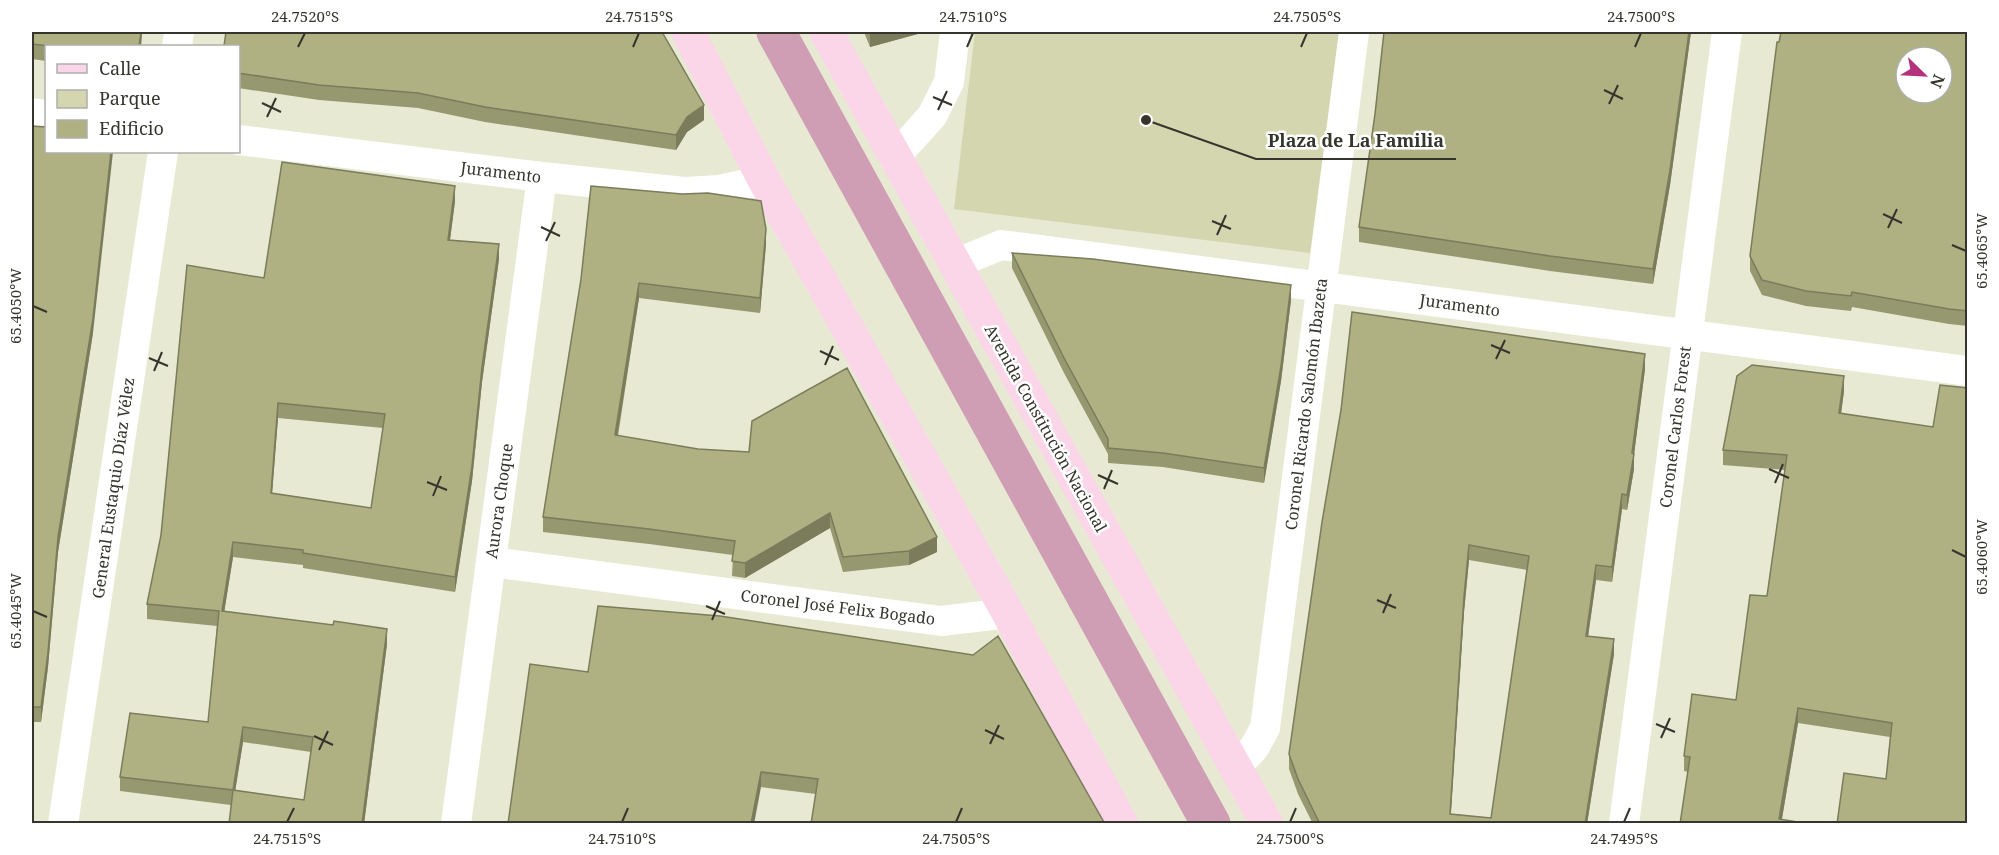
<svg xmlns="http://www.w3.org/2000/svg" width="1999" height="855" font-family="'Noto Serif',serif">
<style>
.green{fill:#d3d6af}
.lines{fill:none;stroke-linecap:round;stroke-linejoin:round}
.canal{stroke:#cf9eb4;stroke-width:39}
.street{stroke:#fff;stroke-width:30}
.secondary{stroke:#fbd6e9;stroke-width:33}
.wall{fill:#969870;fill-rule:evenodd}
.shaded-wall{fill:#7a7c5b}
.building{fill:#afb182;stroke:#7a7c5b;stroke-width:1.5;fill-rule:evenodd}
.ticks{fill:none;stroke:#35352d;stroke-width:2}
.labels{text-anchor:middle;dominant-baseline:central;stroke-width:5;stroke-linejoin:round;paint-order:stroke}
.street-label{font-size:16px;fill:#35352d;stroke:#fff}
.leader{fill:none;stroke:#35352d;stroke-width:2}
.callout-dot{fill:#35352d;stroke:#fff;stroke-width:2}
.callout-label{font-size:18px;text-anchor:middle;font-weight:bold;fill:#35352d;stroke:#fff;stroke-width:5;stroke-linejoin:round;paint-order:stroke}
.neatline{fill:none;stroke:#35352d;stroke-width:2}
.ticks-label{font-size:15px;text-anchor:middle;fill:#35352d}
</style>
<rect width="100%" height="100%" fill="#e7e9d3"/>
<path class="green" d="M975 32H1339L1310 253 954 209Z"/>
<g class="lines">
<path class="canal" d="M776 32 1211 824"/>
<path class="street" d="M177 46 179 32
M32 113 46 115
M238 140 542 177 684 192 720 190 764 180
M895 157 932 116 949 82 955 32
M955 264 1001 245C1323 286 1645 331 1968 371
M491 562 941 621 1008 613
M1236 767 1254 748 1265 728 1354 32
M63 824 163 152
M456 824 542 177
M1624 824 1727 32"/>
<path class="secondary" d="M688 32 764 180 1008 613 1122 824
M826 32 1267 824"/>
</g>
<path class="wall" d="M32 32H142L141 46H46V61L32 59Z
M864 32H925L870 47Z
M1384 32H1691L1670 185 1653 284 1550 271 1359 242V227L1375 114Z
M1968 32V326L1949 324 1852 307 1851 311 1806 306 1762 295 1750 271V256Z
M238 46 704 120 687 132 676 150 485 122 418 108 319 100 238 88Z
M32 126 93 333 58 552 48 667 41 722H32Z
M682 194 766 244 760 313 639 298 618 436 937 552 909 565 843 572 830 528 745 578 732 576 733 555 649 544 543 532V517L581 279Z
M455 201 450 240 499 259 482 382 472 481 455 592 303 568V565L233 557 224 612 387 644 364 824H229L231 805 120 791V777L208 722 217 626 147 619V604L264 278ZM278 418 383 428 371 508 272 493ZM243 742 311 752 304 800 235 790Z
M1012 253 1291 300 1281 381 1264 483 1163 467 1108 463V454L1064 373 1012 268Z
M1645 369 1634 454V469L1627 510 1622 509 1612 582 1596 580 1588 636 1614 654 1587 824H1313L1298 794 1289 769V754L1322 522ZM1469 560 1527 570 1491 818 1451 814 1464 612Z
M1844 391 1841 414 1933 427 1886 779 1890 737 1798 723 1782 819 1680 824 1688 772 1684 771V756L1736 700 1767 596 1785 470 1723 465V450Z
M530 664 1105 824 816 794 761 787Z"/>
<path class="shaded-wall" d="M141 32H142L141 46H139Z
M870 32H925L870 47Z
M1689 32H1691L1670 185 1653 284V269Z
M704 105V120L687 132 676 150V135L687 117Z
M111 152H113L93 333 58 552 48 667 41 722V707L58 537Z
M455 186V201L448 255V240Z
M766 229V244L760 313V298Z
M499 244V259L482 382 472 481 455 592V577Z
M639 283V298L615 450V435Z
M1291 285V300L1281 381 1264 483V468Z
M1645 354V369L1634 455V454V469L1627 510V495Z
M1844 376V391L1839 428V413Z
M278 403V418L271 508V493Z
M1622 494V509L1612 582V567Z
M830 513V528L745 578V563Z
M937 537V552L909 565V551Z
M233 542V557L222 626V611Z
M1469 545V560L1464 612 1450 824V814L1464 597Z
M1596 565V580L1586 651V636Z
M387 629V644L364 824H362Z
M1614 639V654L1587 824H1585Z
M1798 708V723L1781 824 1779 819Z
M243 727V742L233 805V790Z
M761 772V787L754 824H751Z"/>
<path class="building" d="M32 32H141L139 46H49L32 44Z
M226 32H662L704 105 687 117 676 135 485 107 418 93 319 85 238 73V46H224Z
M1384 32H1689L1670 170 1653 269 1550 256 1359 227 1375 114Z
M1781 32H1968V311L1949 309 1852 292 1851 296 1806 291 1762 280 1750 256 1777 42H1779ZM1906 57H1942V93H1906Z
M32 126 46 127V152H111L93 318 58 537 48 652 41 707H32Z
M282 162 455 186 448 240 499 244 482 367 472 466 455 577 303 553V550L233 542 222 611 333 625 334 621 387 629 362 824H229L233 790 120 777 130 713 208 722 219 611 147 604 161 535 187 265 264 278ZM278 403 385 414 371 508 271 493ZM243 727 313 737 304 800 233 790Z
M591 186 682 194 708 193 761 201 766 229 760 298 639 283 615 435 698 449 749 452 752 421 847 368 937 537 909 551 843 557 830 513 745 563 732 561 735 541 649 529 543 517 581 279Z
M1012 253 1093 259 1291 285 1281 366 1264 468 1163 453 1108 448V439L1064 358Z
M1352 312 1645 354 1632 453 1634 454 1627 495 1622 494 1612 567 1596 565 1586 636 1614 639 1585 824H1320L1298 779 1289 754 1322 522 1341 410ZM1469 545 1529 556 1491 818 1450 814 1464 597Z
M1752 365 1844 376 1839 413 1933 427 1940 385 1968 388V824H1837L1844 773 1886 779 1892 723 1798 708 1779 819 1810 824H1680L1690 757 1684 756 1692 694 1736 700 1750 595 1767 596 1787 455 1723 450 1737 376Z
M598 606 720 616 973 655 998 636 1105 824H811L818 779 761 772 751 824H508L530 664 588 672Z"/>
<path class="ticks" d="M298 47 305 33M633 47 639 33M967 47 973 33M1301 47 1307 33M1635 47 1641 33M1604 90 1623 99M933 97 952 105M262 103 281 112M1609 104 1618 85M938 110 947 91M267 117 276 98M1883 214 1902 223M1212 221 1231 229M541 227 560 236M1888 228 1897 209M1217 235 1226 215M546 241 555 222M1952 245 1966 251M33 306 47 312M1491 345 1510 353M820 351 839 360M149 358 168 366M1496 359 1505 340M825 365 833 346M154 371 162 352M1769 469 1789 478M1098 475 1118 484M427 482 447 490M1775 483 1783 464M1104 489 1112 470M433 496 441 476M1952 550 1966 557M1377 600 1396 608M706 606 725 614M33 611 47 617M1383 613 1391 594M712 620 720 601M1656 724 1675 732M985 730 1004 739M314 736 333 745M1661 738 1670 718M990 744 999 725M319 750 328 731M287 822 294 808M622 822 628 808M956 822 962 808M1290 822 1296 808M1624 822 1630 808"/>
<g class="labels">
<g class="street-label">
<text transform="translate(501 172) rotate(7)">Juramento</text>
<text transform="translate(1460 305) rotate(8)">Juramento</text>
<text transform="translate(1306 404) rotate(-83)">Coronel Ricardo Salomón Ibazeta</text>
<text transform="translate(1675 427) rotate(-83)">Coronel Carlos Forest</text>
<text transform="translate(1046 428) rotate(61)">Avenida Constitución Nacional</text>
<text transform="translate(113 488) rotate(-82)">General Eustaquio Díaz Vélez</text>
<text transform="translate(499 501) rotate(-82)">Aurora Choque</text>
<text transform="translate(838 607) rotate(7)">Coronel José Felix Bogado</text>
</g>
</g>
<path class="leader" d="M1146 120L1256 159H1456"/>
<circle class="callout-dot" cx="1146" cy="120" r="6"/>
<g class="callout-label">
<text x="1356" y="147">Plaza de La Familia</text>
</g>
<rect width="1999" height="855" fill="none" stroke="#ffffff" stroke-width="66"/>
<rect x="45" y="45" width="195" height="108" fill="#ffffff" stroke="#aeaeab" stroke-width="1.5"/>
<rect x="57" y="64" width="30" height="9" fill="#fbd6e9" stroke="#aeaeab" stroke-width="1.5"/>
<text x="99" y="75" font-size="18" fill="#35352d">Calle</text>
<rect x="57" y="90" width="30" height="18" fill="#d3d6af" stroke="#aeaeab" stroke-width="1.5"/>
<text x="99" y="105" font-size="18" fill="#35352d">Parque</text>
<rect x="57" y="120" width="30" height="18" fill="#afb182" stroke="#aeaeab" stroke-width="1.5"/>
<text x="99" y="135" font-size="18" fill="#35352d">Edificio</text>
<g transform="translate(1924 75) rotate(114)"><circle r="28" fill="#ffffff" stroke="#aeaeab" stroke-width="1.5"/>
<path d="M0-4.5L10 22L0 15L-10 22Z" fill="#b4327b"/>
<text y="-9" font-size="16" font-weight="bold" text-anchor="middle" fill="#35352d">N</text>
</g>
<rect x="33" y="33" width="1933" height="789" class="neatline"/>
<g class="ticks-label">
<text x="305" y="22">24.7520°S</text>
<text x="639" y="22">24.7515°S</text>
<text x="973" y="22">24.7510°S</text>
<text x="1307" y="22">24.7505°S</text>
<text x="1641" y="22">24.7500°S</text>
<text transform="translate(1982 251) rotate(-90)" y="5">65.4065°W</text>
<text transform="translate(16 306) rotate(-90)" y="5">65.4050°W</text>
<text transform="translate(1982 557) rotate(-90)" y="5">65.4060°W</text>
<text transform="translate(16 611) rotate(-90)" y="5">65.4045°W</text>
<text x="287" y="844">24.7515°S</text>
<text x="622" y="844">24.7510°S</text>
<text x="956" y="844">24.7505°S</text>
<text x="1290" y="844">24.7500°S</text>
<text x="1624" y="844">24.7495°S</text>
</g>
</svg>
